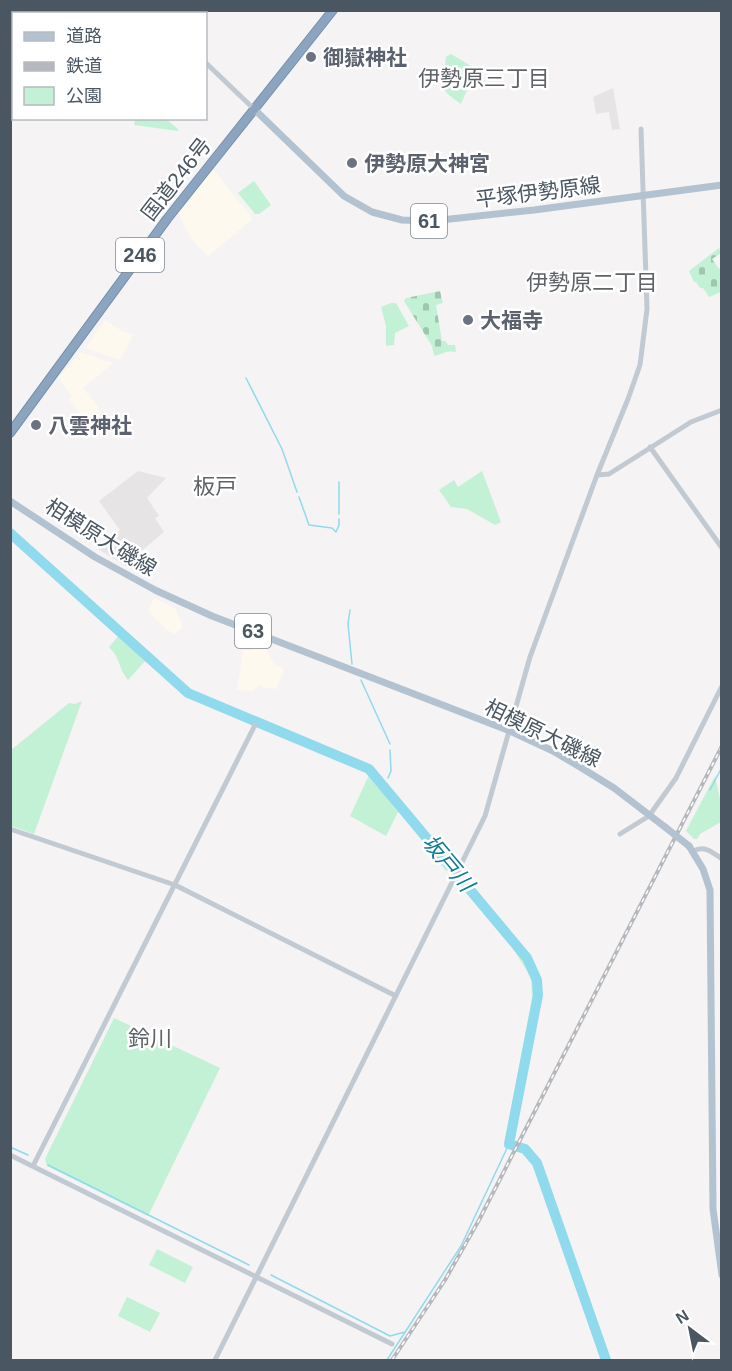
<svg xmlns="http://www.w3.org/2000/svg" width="732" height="1371" font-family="Helvetica,'Noto Sans JP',sans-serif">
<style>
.commercial{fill:#fdf9ef}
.education{fill:#e6e4e5}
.cemetery{fill:url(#cemetery-stones)}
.green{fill:#c3f1d5}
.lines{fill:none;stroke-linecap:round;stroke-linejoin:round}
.stream{stroke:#90daee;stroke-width:1.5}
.river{stroke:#90daee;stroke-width:10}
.highway-casing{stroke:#7690ad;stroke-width:10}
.minor{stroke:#c1cad2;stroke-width:5}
.major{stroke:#b3c2d1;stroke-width:7}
.highway{stroke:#8ba5c1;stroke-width:8}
.rail-casing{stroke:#b5b8bd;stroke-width:4}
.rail{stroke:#fff;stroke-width:1.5;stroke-dasharray:4.5;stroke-linecap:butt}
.major-bridge{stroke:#b3c2d1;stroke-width:7}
.worship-dot{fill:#6b7280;stroke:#fff;stroke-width:2}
.labels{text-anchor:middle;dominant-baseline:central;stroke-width:5;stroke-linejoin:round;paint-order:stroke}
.shield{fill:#fff;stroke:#808990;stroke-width:1.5}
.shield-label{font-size:20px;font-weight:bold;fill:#4a5661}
.worship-label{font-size:21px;font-weight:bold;fill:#5b616d;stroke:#fff;text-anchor:start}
.street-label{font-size:21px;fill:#4a5661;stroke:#fff}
.neighbourhood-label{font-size:22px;fill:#5f6368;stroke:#fff}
.water-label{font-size:22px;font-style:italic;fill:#0c7c9b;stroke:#fff}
</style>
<defs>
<pattern id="cemetery-stones" width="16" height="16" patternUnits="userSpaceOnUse" patternTransform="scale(1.5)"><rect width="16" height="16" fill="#c3f1d5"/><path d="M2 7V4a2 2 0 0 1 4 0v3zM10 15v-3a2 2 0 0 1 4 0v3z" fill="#a0c6b0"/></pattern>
</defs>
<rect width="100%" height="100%" fill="#f5f3f3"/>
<path class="commercial" d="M213 169 253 219 208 256 194 242 178 214Z
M105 320 122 331 134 334 119 360 86 348Z
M81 352 113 363 83 388 101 411 86 421 69 399 72 396 58 378Z
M154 598 176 609 183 627 174 635 157 621 148 610Z
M254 640 263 643 274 664 284 669 276 689 261 687V684L252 691 237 690 243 650H252Z"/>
<path class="education" d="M613 88 620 129 612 130 609 112 596 114 593 97Z
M138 471 166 478 147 498 159 516 155 518 164 532 132 559 127 567 98 549 120 530 99 501Z"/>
<path class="cemetery" d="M719 248 721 253 712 259 719 269 721 267V292L709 297 703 288H700L696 282H694L689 271Z
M440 291 443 303 436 305 442 341H445L448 345H455L456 352 450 351 434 356 432 346 404 301 406 298Z"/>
<path class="green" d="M451 54 476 69 465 89 467 90 461 104C452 97 441 91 440 79L444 77 446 57Z
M130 119H166L178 129V131L134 125 135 120Z
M254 181 271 205 259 214H255L238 193Z
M391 303H396L409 326 395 333 394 345 386 346V326L381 307Z
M482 471 501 522 495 525 467 509 451 507 439 490 454 480 458 487Z
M121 633 188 694 370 772 449 866 446 871 369 772 183 695 146 660 128 680C119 670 120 657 109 647Z
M82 701 34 834 11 826V750L69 703 75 704Z
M369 775 398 812 386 836 350 816Z
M715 776 721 803V822L700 834 697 839H694L686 831Z
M463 882 515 945 531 968 538 993 508 1142 505 1141 532 998 531 980 527 971 508 941 461 885Z
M114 1018 220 1068 148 1216 47 1166 45 1159Z
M157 1249 193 1267 185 1283 149 1265Z
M127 1297 160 1313 150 1332 118 1316Z"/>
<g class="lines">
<path class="stream" d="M246 378 282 449 297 492
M339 482V514
M299 497 309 525 332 528 336 532
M336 532 339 525V519
M350 610 348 624 352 664
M361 680 390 744
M388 778 391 771 390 750
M710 790 722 767
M10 1147 28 1155
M48 1165 249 1265
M271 1275 390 1336 405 1332
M387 1360 461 1246 509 1144"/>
<path class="river" d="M10 533 188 693 369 769 527 958 537 980 538 995 509 1144 525 1149 537 1163 606 1360"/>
<defs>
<path id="highway" d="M10 433 167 219 333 10"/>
</defs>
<use href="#highway" class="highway-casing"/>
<path class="minor" d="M141 10 144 14
M206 63 254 109
M650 447 722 548
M597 475 609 474 691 422 722 410
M10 829 175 885 396 996
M620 834 649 816 676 778 722 686
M693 851C705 845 712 852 722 859
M10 1155 392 1344
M33 1166 255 725
M215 1360 485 816 530 657 597 475 628 399 640 365 647 309 641 129"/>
<path class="major" d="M254 109 344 196 372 212 402 220 432 221 534 210 722 185
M10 501 95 557 155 590 212 616 510 731 553 751 580 767 614 788 665 827
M689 846 703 869 710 890 713 1209 722 1275"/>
<use href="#highway" class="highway"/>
<defs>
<path id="rail" d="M392 1360 445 1280 479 1220 722 746"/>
</defs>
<use href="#rail" class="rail-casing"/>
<use href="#rail" class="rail"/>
<path class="major-bridge" d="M665 827 689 846"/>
</g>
<g class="worship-dot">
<circle cx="311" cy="57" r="6"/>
<circle cx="352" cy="163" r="6"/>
<circle cx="468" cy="320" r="6"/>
<circle cx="36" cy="425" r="6"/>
</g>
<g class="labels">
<g class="shield">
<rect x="411" y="204" width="36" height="34" rx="4.5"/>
<rect x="116" y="238" width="48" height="34" rx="4.5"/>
<rect x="235" y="614" width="36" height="34" rx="4.5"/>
</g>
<g class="shield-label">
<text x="429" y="221">61</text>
<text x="140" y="255">246</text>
<text x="253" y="631">63</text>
</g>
<g class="worship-label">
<text x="323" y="57">御嶽神社</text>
<text x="364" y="163">伊勢原大神宮</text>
<text x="480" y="320">大福寺</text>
<text x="48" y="425">八雲神社</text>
</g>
<g class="street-label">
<text transform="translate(176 179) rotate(-52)">国道246号</text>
<text transform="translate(538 192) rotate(-7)">平塚伊勢原線</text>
<text transform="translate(101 537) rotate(32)">相模原大磯線</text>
<text transform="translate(543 733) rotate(26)">相模原大磯線</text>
</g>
<g class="neighbourhood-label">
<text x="484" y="78">伊勢原三丁目</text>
<text x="592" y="282">伊勢原二丁目</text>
<text x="215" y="486">板戸</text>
<text x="150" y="1038">鈴川</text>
</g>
<g class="water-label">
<text transform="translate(448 863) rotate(50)">坂戸川</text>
</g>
</g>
<rect width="732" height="1371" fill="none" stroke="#4a5661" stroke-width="24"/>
<rect x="12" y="12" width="195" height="108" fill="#ffffff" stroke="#b7bbc0" stroke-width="1.5"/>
<rect x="24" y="32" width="30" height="9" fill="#b3c2d1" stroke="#b7bbc0" stroke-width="1.5"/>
<text x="66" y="42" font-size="18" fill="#4a5661">道路</text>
<rect x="24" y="62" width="30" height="9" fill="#b5b8bd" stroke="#b7bbc0" stroke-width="1.5"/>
<text x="66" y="72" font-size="18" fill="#4a5661">鉄道</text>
<rect x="24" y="87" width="30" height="18" fill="#c3f1d5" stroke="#b7bbc0" stroke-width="1.5"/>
<text x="66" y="102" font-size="18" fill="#4a5661">公園</text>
<g transform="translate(690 1329) rotate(328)" stroke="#ffffff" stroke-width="4.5" paint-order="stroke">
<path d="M0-4.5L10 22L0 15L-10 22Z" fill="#4a5661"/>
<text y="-9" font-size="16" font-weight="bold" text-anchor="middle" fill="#4a5661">N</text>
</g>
</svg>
